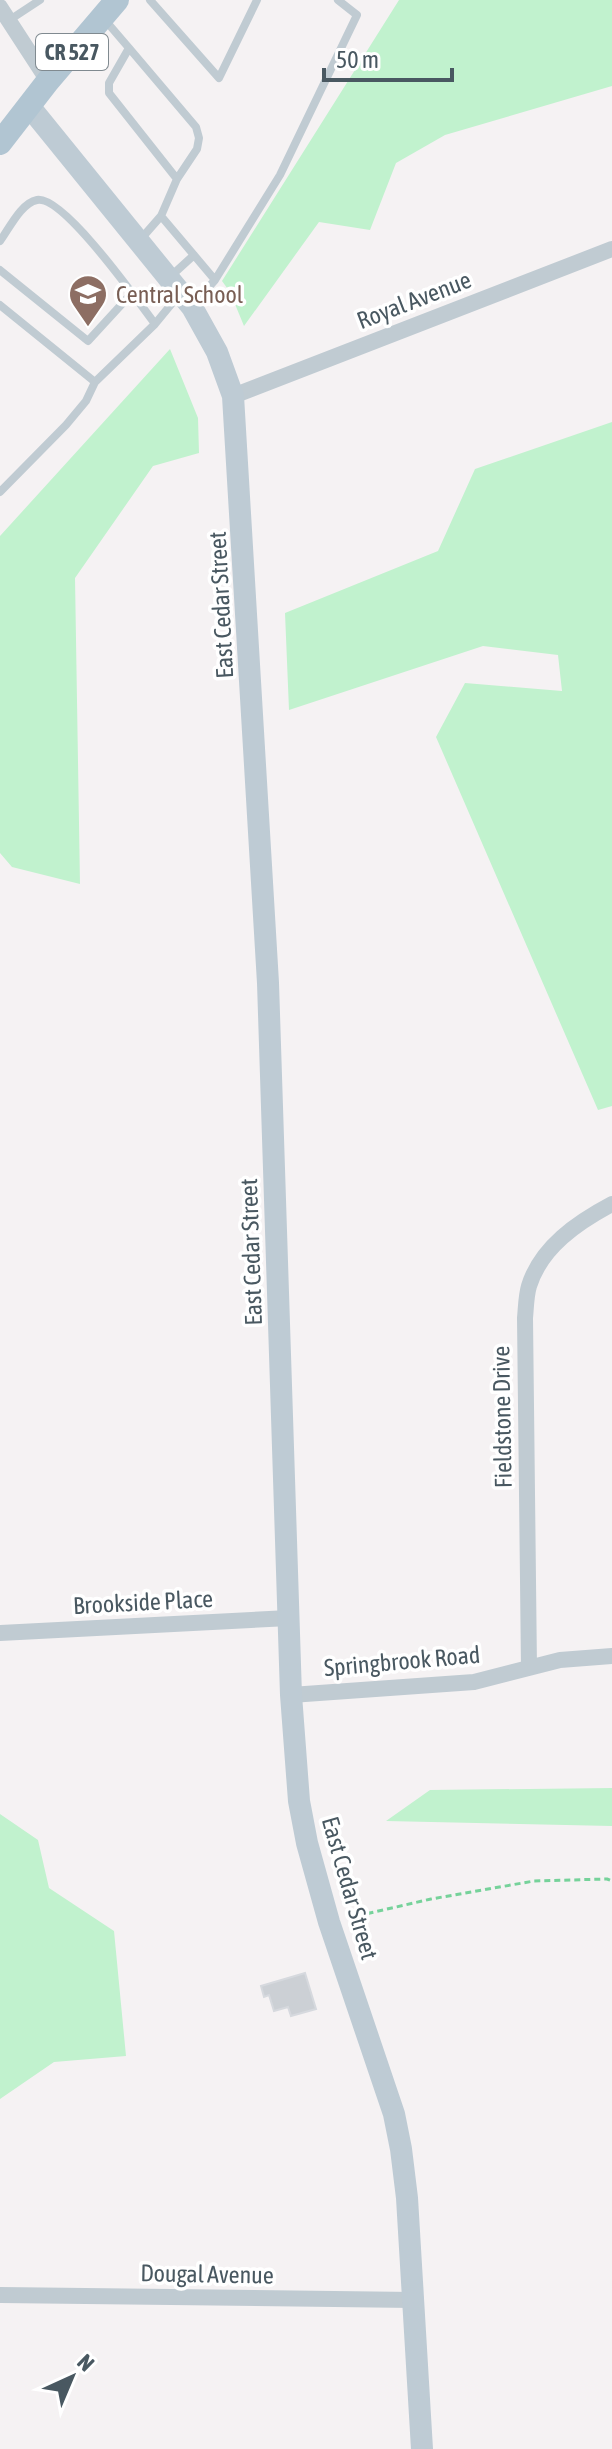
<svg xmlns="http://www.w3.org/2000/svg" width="612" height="2449" font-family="'Asap Condensed',sans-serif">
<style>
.green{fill:#c1f2ce}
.building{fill:#ccd0d5;stroke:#d6d9de;stroke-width:2}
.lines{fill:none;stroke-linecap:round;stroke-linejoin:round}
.path{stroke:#76d29a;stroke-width:3;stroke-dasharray:6 4;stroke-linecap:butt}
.lane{stroke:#c0cbd2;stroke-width:8}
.street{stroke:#c0cbd2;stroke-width:16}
.secondary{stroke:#becbd4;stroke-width:22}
.primary{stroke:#b1c5d2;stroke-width:24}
.labels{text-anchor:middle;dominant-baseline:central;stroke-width:7;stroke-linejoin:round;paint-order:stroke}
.shield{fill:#fff;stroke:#808a90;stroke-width:2}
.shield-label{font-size:22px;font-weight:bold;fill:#495861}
.education-label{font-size:24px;fill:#785e54;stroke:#fff;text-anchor:start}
.street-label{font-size:24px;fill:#495861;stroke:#fff}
</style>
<rect width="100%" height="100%" fill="#f5f2f3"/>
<path class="green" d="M399 0H612V86L445 135 396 163 370 230 319 222 244 326 230 292 222 281Z
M170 349 198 418 199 453 153 466 75 578 80 884 12 867 0 853V536Z
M612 422V1106L598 1110 436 737 465 683 562 691 558 655 483 646 289 710 285 613 438 551 475 469Z
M612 1788V1826L386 1821 430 1790Z
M0 1814 38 1840 49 1888 114 1931 126 2056 54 2062 0 2099Z"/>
<path class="building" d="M305 1973 316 2009 291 2016 288 2007 274 2011 269 1995 264 1997 261 1986Z"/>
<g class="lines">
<path class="path" d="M348 1918 431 1899 534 1881 607 1879 612 1881"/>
<path class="lane" d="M150 0 219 78 257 0
M105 20 129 48
M8 21 40 0
M161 216 215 280 280 175 357 15 338 0
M140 240 161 216 177 179 197 149 199 138 196 127 129 48 109 83V93L177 179
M0 241C9 229 21 203 37 200 63 195 138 301 155 324
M0 270 88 341 132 293
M171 276 194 255
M0 305 95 382
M192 306 215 280
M0 492 66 425 86 401 95 382 155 324 178 296"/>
<path class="street" d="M0 7 48 81
M233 396 612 249
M0 1633 289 1618
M529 1668 525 1318C526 1308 526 1296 529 1286 541 1247 578 1222 612 1204
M291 1695 474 1682 560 1660 612 1656
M0 2295 414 2300"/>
<path class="secondary" d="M29 106 192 307 217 352 233 396 268 983 291 1695 299 1801 307 1843 329 1922 394 2114 401 2149 407 2198 422 2449"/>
<path class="primary" d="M0 143 48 81 117 0"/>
</g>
<defs>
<symbol id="school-pin" viewBox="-11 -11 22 30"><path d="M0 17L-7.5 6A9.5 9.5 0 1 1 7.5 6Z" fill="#8d6e63" stroke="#fff"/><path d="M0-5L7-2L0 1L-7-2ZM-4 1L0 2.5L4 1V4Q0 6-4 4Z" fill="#fff"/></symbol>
</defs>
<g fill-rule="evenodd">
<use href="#school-pin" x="66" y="272" width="44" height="60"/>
</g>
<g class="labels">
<rect class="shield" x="36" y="34" width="72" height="36" rx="6"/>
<g class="shield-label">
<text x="72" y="52">CR 527</text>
</g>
<g class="education-label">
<text x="116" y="294">Central School</text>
</g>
<g class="street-label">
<text transform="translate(414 300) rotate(-21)">Royal Avenue</text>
<text transform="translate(221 605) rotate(-93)">East Cedar Street</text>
<text transform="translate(251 1252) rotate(-92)">East Cedar Street</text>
<text transform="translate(502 1417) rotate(-91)">Fieldstone Drive</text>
<text transform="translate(143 1602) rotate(-3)">Brookside Place</text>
<text transform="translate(402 1661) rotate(-5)">Springbrook Road</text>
<text transform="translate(350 1888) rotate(74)">East Cedar Street</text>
<text transform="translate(207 2274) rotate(1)">Dougal Avenue</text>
</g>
</g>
<g transform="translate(72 2377) rotate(44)" stroke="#ffffff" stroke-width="6" paint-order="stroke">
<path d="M0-6L14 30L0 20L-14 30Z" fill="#495861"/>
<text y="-12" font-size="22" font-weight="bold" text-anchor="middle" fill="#495861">N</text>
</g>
<path d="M324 68v12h128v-12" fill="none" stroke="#495861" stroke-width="4"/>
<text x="336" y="68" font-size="24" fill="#495861" stroke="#ffffff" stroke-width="6" paint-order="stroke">50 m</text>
</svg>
